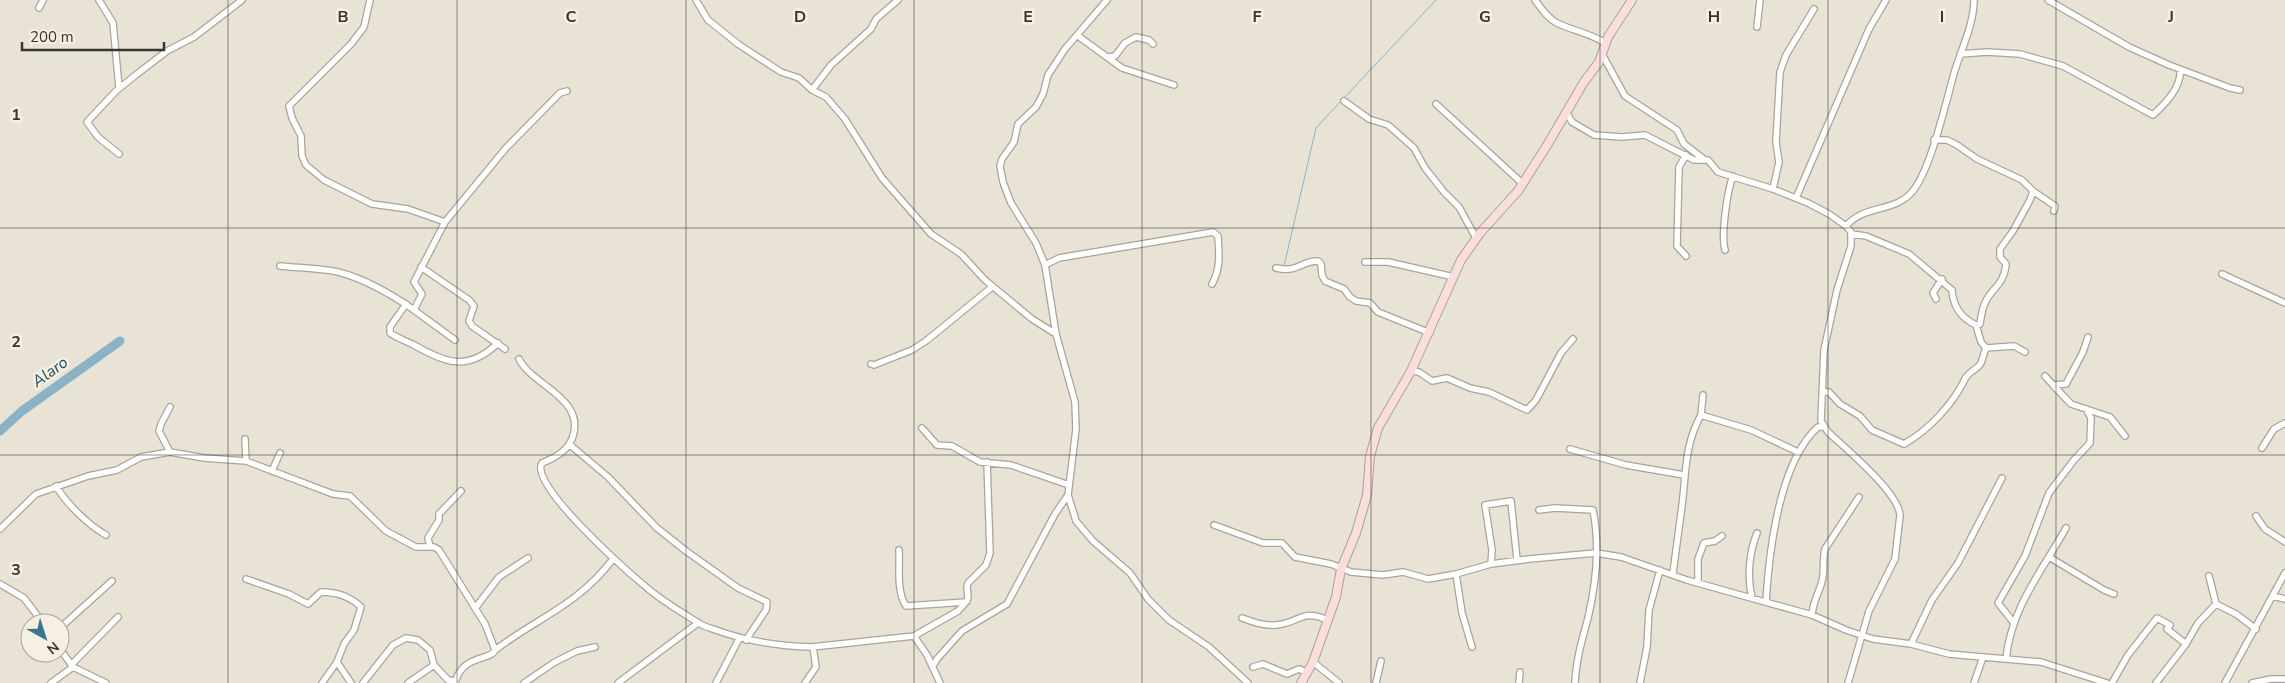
<svg xmlns="http://www.w3.org/2000/svg" width="2285" height="683" font-family="'Nunito Sans',sans-serif">
<style>
.lines{fill:none;stroke-linecap:round;stroke-linejoin:round}
.stream{stroke:#8bb3c7;stroke-width:1}
.river{stroke:#8bb3c7;stroke-width:9}
.street-casing{stroke:#a8a497;stroke-width:8}
.secondary-casing{stroke:#a8a497;stroke-width:10}
.street{stroke:#fff;stroke-width:5.5}
.secondary{stroke:#fbdddd;stroke-width:8}
.grid{fill:none;stroke:#37352f;stroke-width:1;stroke-opacity:0.55}
.labels{text-anchor:middle;dominant-baseline:central;stroke-width:5;stroke-linejoin:round;paint-order:stroke}
.water-label{font-size:16px;font-style:italic;fill:#184c62;stroke:#f5f0e2}
.grid-label{font-size:16px;text-anchor:middle;font-weight:bold;fill:#37352f;stroke:#f5f0e2;stroke-width:5;stroke-linejoin:round;paint-order:stroke}
</style>
<rect width="100%" height="100%" fill="#e8e3d5"/>
<g class="lines">
<path class="stream" d="M1344 98 1436 0
M1284 266 1316 128 1341 101"/>
<path class="river" d="M0 431 22 411 120 341"/>
<defs>
<path id="street" d="M99 0 113 23 119 88
M370 0 364 27 351 44 289 106 292 118 301 136 302 156 306 165 324 180 372 204 408 209 445 222 506 148 560 93 567 91
M696 0 708 20 738 44 781 72 799 78 812 90 826 97 845 119 882 178 931 234 961 254 985 280 1032 319 1056 334 1075 402 1076 429 1068 495 1076 521 1093 541 1130 573 1148 599 1169 620 1209 647 1248 683
M1535 0C1541 8 1547 18 1557 23 1573 31 1590 33 1605 43
M2048 0 2129 47 2169 65 2230 88 2240 90
M39 8 43 0
M1757 27 1760 0
M1078 36 1122 68 1174 85
M1602 54 1625 96 1677 130 1684 144 1705 160
M1960 54 1987 52 2020 54 2063 66 2153 115C2165 104 2182 87 2180 69
M1107 57 1115 56 1125 43 1136 37 1149 40 1153 44
M812 90 831 65 871 29 876 19 898 0
M1344 101 1369 119 1388 125 1414 148 1425 168 1444 192 1459 207 1476 238
M1436 104 1523 184
M1566 112 1572 122 1594 135 1622 137 1645 135 1694 160H1708L1718 172 1773 189 1808 203 1829 214 1846 226 1851 232V246L1837 290 1824 350 1821 421 1828 432C1846 449 1898 492 1900 515L1895 559 1869 611 1848 683
M1934 140H1947L1957 145 1977 159 2022 180 2033 191 2055 206 2054 211
M119 154 98 137 87 122 116 91 137 74 167 51 194 37 242 0
M1686 155 1679 167 1677 246 1686 256
M1773 189 1779 162 1776 142 1780 72 1786 55 1814 9
M1796 198 1869 29 1886 0
M1846 226C1865 204 1894 213 1912 192 1931 170 1946 101 1955 70 1962 48 1974 23 1974 0
M1851 234 1866 236 1909 254 1952 290C1953 306 1961 318 1976 325
M1725 250C1721 235 1727 191 1733 176
M1365 262H1388L1454 277
M1045 265 1059 258 1213 232 1218 236C1219 253 1221 268 1212 284
M280 266C299 268 319 268 338 272 366 279 391 294 414 310L422 294 414 282 445 222
M421 267 469 300 474 306 469 321 472 326 505 349
M1276 268C1299 273 1300 261 1318 261L1321 264 1322 275 1325 281 1344 289 1350 297 1356 301 1370 303 1378 312 1430 333
M2222 274 2285 303
M1936 299 1933 293 1942 279
M406 304 390 327V333C397 338 406 341 414 345 445 363 468 372 498 343
M414 310 455 340
M1056 334 1045 265 1036 243 1011 203 1003 182 1000 166 1002 159 1014 142 1018 124 1036 107 1043 94 1048 75 1065 49 1107 0
M2025 352 2014 346 1986 348 1981 342 1976 325 1980 324C1981 317 1982 309 1985 303 1991 288 2004 286 2006 264L2000 257V249L2013 231 2030 200 2033 191
M519 359C532 385 581 397 574 432 571 449 557 457 542 463 528 484 628 572 646 587 662 601 681 612 699 623 704 627 711 628 716 630 748 642 779 646 812 647L914 636 927 655 940 683
M871 364 874 365 912 350 926 341 992 287
M1411 371 1419 372 1432 381 1447 378 1470 388 1489 392 1527 410 1536 400 1561 353 1573 339
M2045 376 2053 385 2066 384 2083 352 2088 337
M2053 385 2071 404 2110 417 2125 436
M1822 392H1829L1840 404 1860 416 1872 430 1904 444C1929 430 1953 404 1965 379 1968 372 1978 369 1981 363 1983 358 1984 352 1986 348
M1703 395 1701 415 1751 430 1798 452
M922 428 937 445 952 446 980 462 1011 465 1069 485
M245 439 246 461 333 494 350 496 386 531 416 547H434L439 550 485 624 495 650C491 661 462 654 455 683
M569 444 608 477 657 528 686 551 738 588 767 602 766 610 746 640
M2262 448 2274 429 2285 423
M1570 449 1626 465 1684 475
M170 452 159 431 161 424 170 407
M272 471 280 453
M56 486C66 503 88 525 106 535
M1539 510 1555 508 1593 510C1600 545 1596 584 1588 618 1582 640 1576 660 1575 683
M2256 516 2265 529 2285 542
M1214 525 1263 543H1282L1295 557 1331 564 1351 572 1383 575 1403 572 1428 579 1456 574 1491 564 1529 559 1596 553 1621 557 1687 580 1812 615 1846 630 1873 639 1911 644 1949 654 2041 662 2107 683
M0 529 36 494 88 476 117 470 141 457 170 452 204 458 246 461
M430 547 428 538 439 520V514L461 491
M899 550C900 567 896 591 906 606L966 602
M2049 557 2104 590 2114 594
M1491 564 1492 550 1485 505 1511 501 1517 560
M1456 574 1462 613 1472 647
M1673 574C1676 548 1680 523 1683 497 1686 467 1686 442 1701 415
M246 579 289 594 308 604 321 592C336 592 350 596 361 607L354 630 344 644 337 662 322 683
M1698 583V559L1704 543 1715 541 1722 536
M0 584 24 598 43 623
M2273 596 2285 599
M1752 598C1747 577 1749 553 1757 533
M1766 602C1769 552 1779 462 1818 427H1824
M2216 604 2236 614 2256 629
M476 607 499 577 528 558
M1812 615C1813 601 1819 593 1822 581 1825 570 1822 560 1825 549L1859 497
M1242 618C1253 622 1264 626 1276 625 1301 623 1300 608 1328 620
M2014 623 1998 603 2025 556 2049 493 2074 460 2090 443 2091 418 2086 409
M60 628 112 581
M914 636 958 611 967 601 968 597 967 587 968 583 986 565 990 553 987 462
M1911 644 1932 600 1958 563 2002 478
M60 649 73 667 106 683
M495 650C539 617 578 605 613 559
M2006 659C2011 608 2042 571 2066 528
M337 662 351 683
M1313 662 1339 683
M71 665 118 617
M933 666 937 659 962 631 1007 604 1055 514 1068 495
M1253 667 1263 664 1287 674 1299 669 1308 673
M51 683 73 667
M363 683 393 645 406 638 418 640 430 650 434 665 448 680 455 681
M408 683 434 665
M524 683 555 662 577 651 595 647
M618 683 698 623
M716 683 739 639
M805 683 816 667 813 647
M1376 683 1381 661
M1519 683 1520 672
M1640 683 1647 647 1649 610 1660 570
M1974 683 1983 657
M2112 683 2128 655 2157 618 2170 625 2167 629 2186 644
M2156 683 2186 644 2198 623 2216 604 2209 576
M2225 683 2285 573
M2252 683 2271 679H2285"/>
<path id="secondary" d="M1301 683 1313 662 1336 597 1341 569 1356 533 1367 495 1370 456 1378 428 1411 371 1461 260 1480 233 1518 191 1546 147 1584 82 1599 62 1608 37 1632 0"/>
</defs>
<use href="#street" class="street-casing"/>
<use href="#secondary" class="secondary-casing"/>
<use href="#street" class="street"/>
<use href="#secondary" class="secondary"/>
</g>
<path class="grid" d="M228 0V683M457 0V683M686 0V683M914 0V683M1142 0V683M1371 0V683M1600 0V683M1828 0V683M2056 0V683M0 228H2285M0 455H2285"/>
<g class="labels">
<g class="water-label">
<text transform="translate(50 372) rotate(-36)">Alaro</text>
</g>
</g>
<g class="grid-label">
<text x="343" y="22">B</text>
<text x="571" y="22">C</text>
<text x="800" y="22">D</text>
<text x="1028" y="22">E</text>
<text x="1257" y="22">F</text>
<text x="1485" y="22">G</text>
<text x="1714" y="22">H</text>
<text x="1942" y="22">I</text>
<text x="2171" y="22">J</text>
<text x="16" y="120">1</text>
<text x="16" y="347">2</text>
<text x="16" y="575">3</text>
</g>
<g transform="translate(45 638) rotate(141)"><circle r="24" fill="#f5f0e2" stroke="#a9a59a"/>
<path d="M0-4L9 19L0 12L-9 19Z" fill="#3a788d"/>
<text y="-8" font-size="14" font-weight="bold" text-anchor="middle" fill="#37352f">N</text>
</g>
<path d="M22 42v8h142v-8" fill="none" stroke="#37352f" stroke-width="2.5"/>
<text x="30" y="42" font-size="15" fill="#37352f" stroke="#f5f0e2" stroke-width="4" paint-order="stroke">200 m</text>
</svg>
